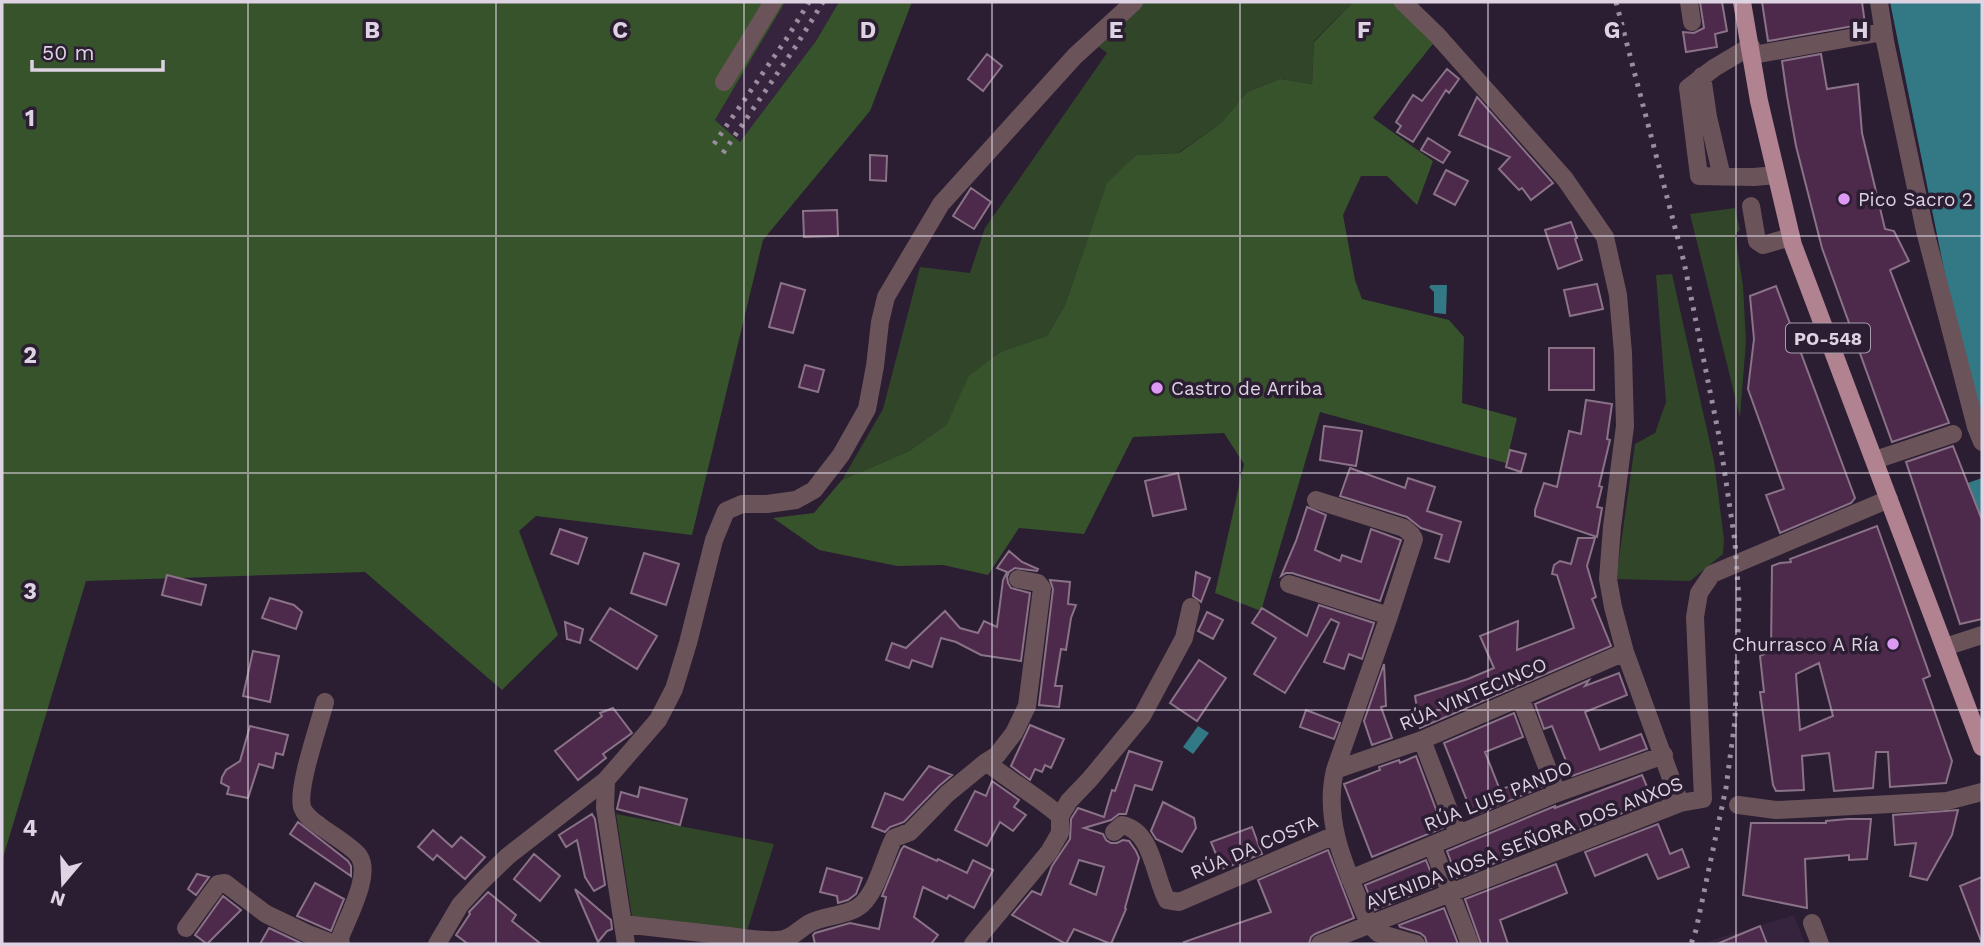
<svg xmlns="http://www.w3.org/2000/svg" width="1984" height="946" font-family="'Work Sans',sans-serif">
<style>
.built{fill:#36243e}
.green{fill:#314528}
.forest{fill:#37532b}
.water{fill:#327885}
.building{fill:#4d2a4b;stroke:#8a7287;stroke-width:2;fill-rule:evenodd}
.lines{fill:none;stroke-linecap:round;stroke-linejoin:round}
.minor{stroke:#6a5359;stroke-width:18}
.major{stroke:#b1828f;stroke-width:18}
.rail{stroke:#998d9e;stroke-width:5;stroke-dasharray:3.5 7;stroke-linecap:butt}
.grid{fill:none;stroke:#ddd3e2;stroke-width:2;stroke-opacity:0.55}
.poi-dot{fill:#dd99f3;stroke:#2b1d32;stroke-width:2.5}
.labels{text-anchor:middle;dominant-baseline:central;stroke-width:7;stroke-linejoin:round;paint-order:stroke}
.shield{fill:#2b1d32;stroke:#a89cad;stroke-width:2}
.shield-label{font-size:18px;font-weight:bold;fill:#ddd3e2}
.poi-label{font-size:19px;fill:#ddd3e2;stroke:#2b1d32;text-anchor:start}
.street-label{font-size:19px;fill:#ddd3e2;stroke:#2b1d32}
.grid-label{font-size:23px;text-anchor:middle;font-weight:bold;fill:#ddd3e2;stroke:#2b1d32;stroke-width:7;stroke-linejoin:round;paint-order:stroke}
</style>
<rect width="100%" height="100%" fill="#2b1d32"/>
<path class="built" d="M785 2H839L816 41 740 142 715 121Z
M1794 915 1805 944H1707L1709 941Z"/>
<path class="green" d="M1134 2H1353L1314 41 1312 84 1280 79 1247 92 1221 123 1178 153 1136 155 1107 184 1065 305 1047 336 1000 352 970 376 946 425 909 451 842 480 883 409 920 267 970 273 985 228 1107 53 1091 41Z
M1735 208 1740 230 1735 234 1743 286 1746 341 1740 417 1690 214Z
M1672 274 1714 461 1724 539 1723 554 1690 581 1616 579 1635 444 1655 433 1666 402 1656 275Z
M616 814 774 844 747 931 632 917Z"/>
<path class="forest" d="M2 2H785L715 120 740 142 816 41 839 2H912L870 111 763 240 692 535 536 516 519 531 558 635 502 690 365 572 86 581 2 861Z
M1353 2H1405L1441 34 1373 118 1433 161 1417 205 1387 176H1361L1343 215 1355 280 1362 299 1449 320 1464 337 1462 403 1517 418 1506 463 1320 412 1261 611 1215 593 1244 464 1224 433 1133 437 1084 534 1019 528 988 575 943 565 897 566 819 550 773 518 814 513 842 480 909 451 946 425 969 376 1000 352 1047 336 1065 305 1107 183 1136 155 1179 153 1221 123 1247 92 1280 79 1312 84 1314 42Z"/>
<path class="water" d="M1890 2H1982V435L1973 413Z
M1431 285H1447L1446 314 1434 313V292L1429 287Z
M1982 478V532L1977 533 1962 485Z
M1198 726 1209 733 1193 754 1183 747Z"/>
<path class="building" d="M1700 2H1722L1727 31 1715 34 1717 47 1686 52 1683 32 1694 33 1704 28Z
M1762 2H1862L1865 24 1768 41Z
M987 54 1002 66 983 91 968 79Z
M1821 54 1827 89 1858 84 1862 133 1885 229 1894 231 1909 261 1890 270 1949 423 1892 442 1822 248 1796 146 1787 96 1782 61Z
M1447 69 1459 79 1449 93 1446 90 1413 142 1397 132 1401 126 1396 122 1413 95 1422 101Z
M1477 97 1553 183 1531 200 1522 188 1519 190 1499 169 1510 157 1459 135Z
M1428 138 1450 152 1443 163 1421 150Z
M870 155 887 156 886 181 870 180Z
M1446 170 1468 181 1455 205 1434 194Z
M971 188 991 202 974 229 953 216Z
M837 210 838 236 804 237 803 211Z
M1571 222 1577 238 1575 239 1582 260 1558 269 1545 230Z
M781 283 805 290 793 333 769 327Z
M1597 284 1603 309 1570 316 1564 290Z
M1776 286 1855 498 1851 503 1780 533 1766 495 1784 489 1748 389 1754 339 1750 296Z
M1549 348H1594V390H1549Z
M805 365 824 370 818 392 799 387Z
M1586 400 1612 404 1607 439 1610 440 1599 486 1602 487 1597 507 1602 508 1597 537 1535 516V510L1544 483 1557 487 1569 431 1581 434Z
M1324 426 1362 431 1356 466 1320 460Z
M1953 446 1982 520V619L1960 624 1906 462Z
M1510 450 1526 454 1521 472 1506 467Z
M1350 468 1405 488 1408 478 1435 487 1427 511 1461 522 1449 562 1435 558 1442 535 1421 528 1407 517 1340 496Z
M1178 473 1186 509 1153 516 1145 481Z
M1307 507 1326 515 1315 550 1340 561 1342 555 1361 562 1371 529 1401 540 1380 601 1292 573H1286L1281 576 1296 541Z
M1877 526 1930 676 1923 679 1952 761 1946 783 1890 787 1888 752H1876L1873 788 1834 791 1829 753 1802 756 1804 790 1776 791 1773 785 1760 692H1764L1760 656 1771 651 1772 566 1780 563 1791 562 1790 559ZM1819 663 1833 716 1800 730 1796 674Z
M560 529 587 538 578 564 551 554Z
M1578 538H1595L1587 566 1596 597 1592 599 1611 646 1420 728 1415 696 1468 679 1494 668 1480 636 1518 621 1517 650 1574 628 1557 575 1552 574 1554 565 1560 561 1571 564Z
M1009 551 1022 562 1038 569 1037 571 1015 568 1009 572 1007 577 1008 583 1011 588 1030 593 1021 661 981 655 956 642 941 638 932 667 912 660 909 668 886 660 892 643 906 648 945 611 960 628 978 633 984 621 997 627 1003 580 1007 572 997 568Z
M644 553 679 564 666 605 631 593Z
M1196 572 1210 578 1201 602 1193 596Z
M167 575 206 585 201 605 162 595Z
M1050 580 1070 582 1068 604 1076 605 1071 618 1066 650 1061 649 1055 686H1062L1059 707 1039 705 1053 589Z
M270 598 294 605 302 612 296 629 262 618Z
M1319 605 1374 623 1362 659 1349 654 1344 669 1324 662 1339 623 1331 619 1285 693 1254 674 1276 638 1252 623 1262 608 1307 636Z
M610 608 657 636 637 669 590 640Z
M1207 612 1223 620 1213 639 1198 631Z
M565 622 583 629 580 643 567 639Z
M253 651 279 656 270 702 243 696Z
M1199 660 1226 678 1197 721 1170 703Z
M1384 664 1386 706 1381 707 1392 738 1372 745 1364 721Z
M1619 673 1627 695 1585 712 1600 750 1641 734 1647 749 1572 776 1552 726 1544 729 1535 704 1589 680 1585 686Z
M613 708 632 733 603 754 606 758 578 780 555 751 602 716 600 713Z
M1306 710 1340 723 1334 739 1300 727Z
M1514 713 1523 737 1485 752 1500 790 1538 775 1542 787 1473 816 1444 743Z
M1030 725 1064 739 1051 768 1045 765 1042 772 1035 769 1030 780 1011 766Z
M250 726 288 735 283 755 276 753 273 768 259 764 248 798 227 794 229 787 221 783 222 777 226 770 240 761Z
M1129 751 1162 762 1152 790 1135 785 1126 814H1119L1111 820 1084 828 1103 834 1106 840 1111 843H1117L1123 840 1129 841 1136 851 1139 858 1125 908 1126 909 1111 944 1074 929 1066 944 1012 915 1032 891 1041 895 1052 866 1070 839 1071 819 1078 808 1104 817 1112 790 1115 791ZM1079 860 1104 867 1096 895 1070 884Z
M1416 756 1443 828 1372 857 1344 784 1380 770 1379 767 1399 760 1400 763Z
M929 766 952 775 939 786 904 822 890 827 885 832 872 827 885 793 903 800Z
M1642 775 1653 801 1457 878 1447 851 1555 806V808Z
M992 781 1019 800 1014 807 1026 815 1013 831 1000 822 987 846 955 830 975 791 986 796Z
M640 787 687 799 680 825 617 809 621 792 638 797Z
M1163 802 1194 818 1196 828 1182 852 1156 839 1151 831Z
M1958 810 1952 835 1927 880 1910 876 1916 843 1895 845 1893 815Z
M592 814 595 819 605 885 594 891 585 877 577 840 566 847 559 835Z
M1848 819H1871L1867 859 1849 860V855L1805 859 1807 908 1743 895 1751 823H1826V821Z
M298 822 348 861 351 866V876L290 834Z
M1658 824 1670 854 1682 849 1689 867 1658 879 1647 854 1595 876 1585 852Z
M1252 827 1262 854 1222 869 1211 842Z
M433 830 452 847 461 837 485 857 465 879 437 855 433 860 418 847Z
M904 846 937 861 938 859 967 873 973 860 993 870 974 908 949 895 947 899 923 887 914 917 938 935 931 944H815L813 935 815 933 850 923 879 929 886 897 882 896 901 850Z
M1328 850 1354 918 1315 934 1311 937 1309 944H1185L1184 942 1271 912 1258 880Z
M534 854 560 876 540 901 514 879Z
M1426 860 1436 886 1375 910 1365 885Z
M1556 864 1567 893 1500 920 1508 944H1481L1465 899Z
M827 868 862 878 856 894 848 900 838 903 837 896 820 892Z
M197 874 209 877 196 895 188 889Z
M1982 877V941H1981L1960 886Z
M315 883 344 899 331 931 297 916Z
M575 889 611 920 612 929 607 931 598 942Z
M488 892 516 915 512 921 541 944H468L456 935 470 914 469 912Z
M223 896 241 910 207 944 195 935Z
M1444 908 1458 944H1427L1425 937 1420 933 1400 927 1399 925Z
M1760 926 1767 944H1717Z
M269 928 303 944H260Z"/>
<g class="lines">
<path class="minor" d="M1403 2 1437 35 1565 179 1605 237 1618 295 1623 353 1625 426 1612 527 1608 579 1613 607 1625 652 1680 803
M1689 2 1692 22
M1879 2 1885 41 1925 231 1976 427 1982 442
M1751 46 1714 68 1688 88 1699 176 1754 177 1776 175
M1753 55 1883 32
M1702 76 1708 117 1722 177
M724 82 773 2
M1751 206 1757 241 1763 245 1791 237
M1875 460 1953 434
M1316 500 1404 528 1411 534 1414 539 1389 616 1335 770C1322 824 1349 875 1369 924L1378 933 1416 944
M1289 584 1389 616
M1945 647 1982 635
M1520 697 1557 793
M325 702C319 725 297 787 302 807 305 816 313 821 320 826 329 833 354 848 359 856 372 875 347 918 340 938L341 944
M1422 740 1458 834
M986 762C1010 781 1037 796 1060 816
M1335 770 1422 740 1625 652
M606 780 605 808 626 944
M1738 805 1776 810 1947 801 1982 792
M1114 832 1122 825C1153 831 1154 877 1167 900L1179 902 1335 835
M1432 845 1470 944
M1350 879 1557 793 1664 755
M1812 923 1820 944
M623 924 729 936
M186 928 218 884 225 883 266 914 308 934 334 944
M437 944 460 905 481 882 508 856 606 780 658 720 674 689 688 643 714 540 726 511 742 504H767L796 500 814 490 841 455 867 409 875 366 880 322 886 297 941 204 1075 56 1134 2
M722 944 729 936C745 938 762 941 777 940 791 940 799 929 810 923 827 914 852 917 865 901 879 884 884 858 894 838L910 832 947 794 986 762 997 755 1014 733 1027 706 1042 588 1038 583 1018 579
M973 944 1049 852 1060 833V816L1069 801 1090 779 1142 716 1184 638 1191 607
M1320 944 1680 803 1703 799 1695 617 1699 593 1712 574 1889 499"/>
<path class="major" d="M1742 2 1759 101 1793 245 1982 747"/>
<path class="rail" d="M1616 2 1684 262 1720 441 1735 542 1739 601 1735 720 1726 788 1696 930 1691 944
M714 144 787 38 809 2
M723 153 796 46 823 2"/>
</g>
<path class="grid" d="M248 2V944M496 2V944M744 2V944M992 2V944M1240 2V944M1488 2V944M1736 2V944M2 236H1982M2 473H1982M2 710H1982"/>
<g class="poi-dot">
<circle cx="1844" cy="199" r="7"/>
<circle cx="1157" cy="388" r="7"/>
<circle cx="1893" cy="644" r="7"/>
</g>
<g class="labels">
<rect class="shield" x="1786" y="323.5" width="84" height="29" rx="5"/>
<g class="shield-label">
<text x="1828" y="338">PO-548</text>
</g>
<g class="poi-label">
<text x="1858" y="199">Pico Sacro 2</text>
<text x="1171" y="388">Castro de Arriba</text>
<text x="1879" y="644" text-anchor="end">Churrasco A Ría</text>
</g>
<g class="street-label">
<text transform="translate(1473 694) rotate(-23)">RÚA VINTECINCO</text>
<text transform="translate(1498 796) rotate(-22)">RÚA LUIS PANDO</text>
<text transform="translate(1524 843) rotate(-21)">AVENIDA NOSA SEÑORA DOS ANXOS</text>
<text transform="translate(1254 847) rotate(-23)">RÚA DA COSTA</text>
</g>
</g>
<g class="grid-label">
<text x="372" y="38">B</text>
<text x="620" y="38">C</text>
<text x="868" y="38">D</text>
<text x="1116" y="38">E</text>
<text x="1364" y="38">F</text>
<text x="1612" y="38">G</text>
<text x="1860" y="38">H</text>
<text x="30" y="126">1</text>
<text x="30" y="363">2</text>
<text x="30" y="599">3</text>
<text x="30" y="836">4</text>
</g>
<rect width="1984" height="946" fill="none" stroke="#ddd3e2" stroke-width="7"/>
<g transform="translate(63 883) rotate(199)" stroke="#2b1d32" stroke-width="5" paint-order="stroke">
<path d="M0-5L12 26L0 18L-12 26Z" fill="#ddd3e2"/>
<text y="-10" font-size="19" font-weight="bold" text-anchor="middle" fill="#ddd3e2">N</text>
</g>
<path d="M32 60v10h131v-10" fill="none" stroke="#ddd3e2" stroke-width="3.5"/>
<text x="42" y="60" font-size="21" fill="#ddd3e2" stroke="#2b1d32" stroke-width="5" paint-order="stroke">50 m</text>
</svg>
